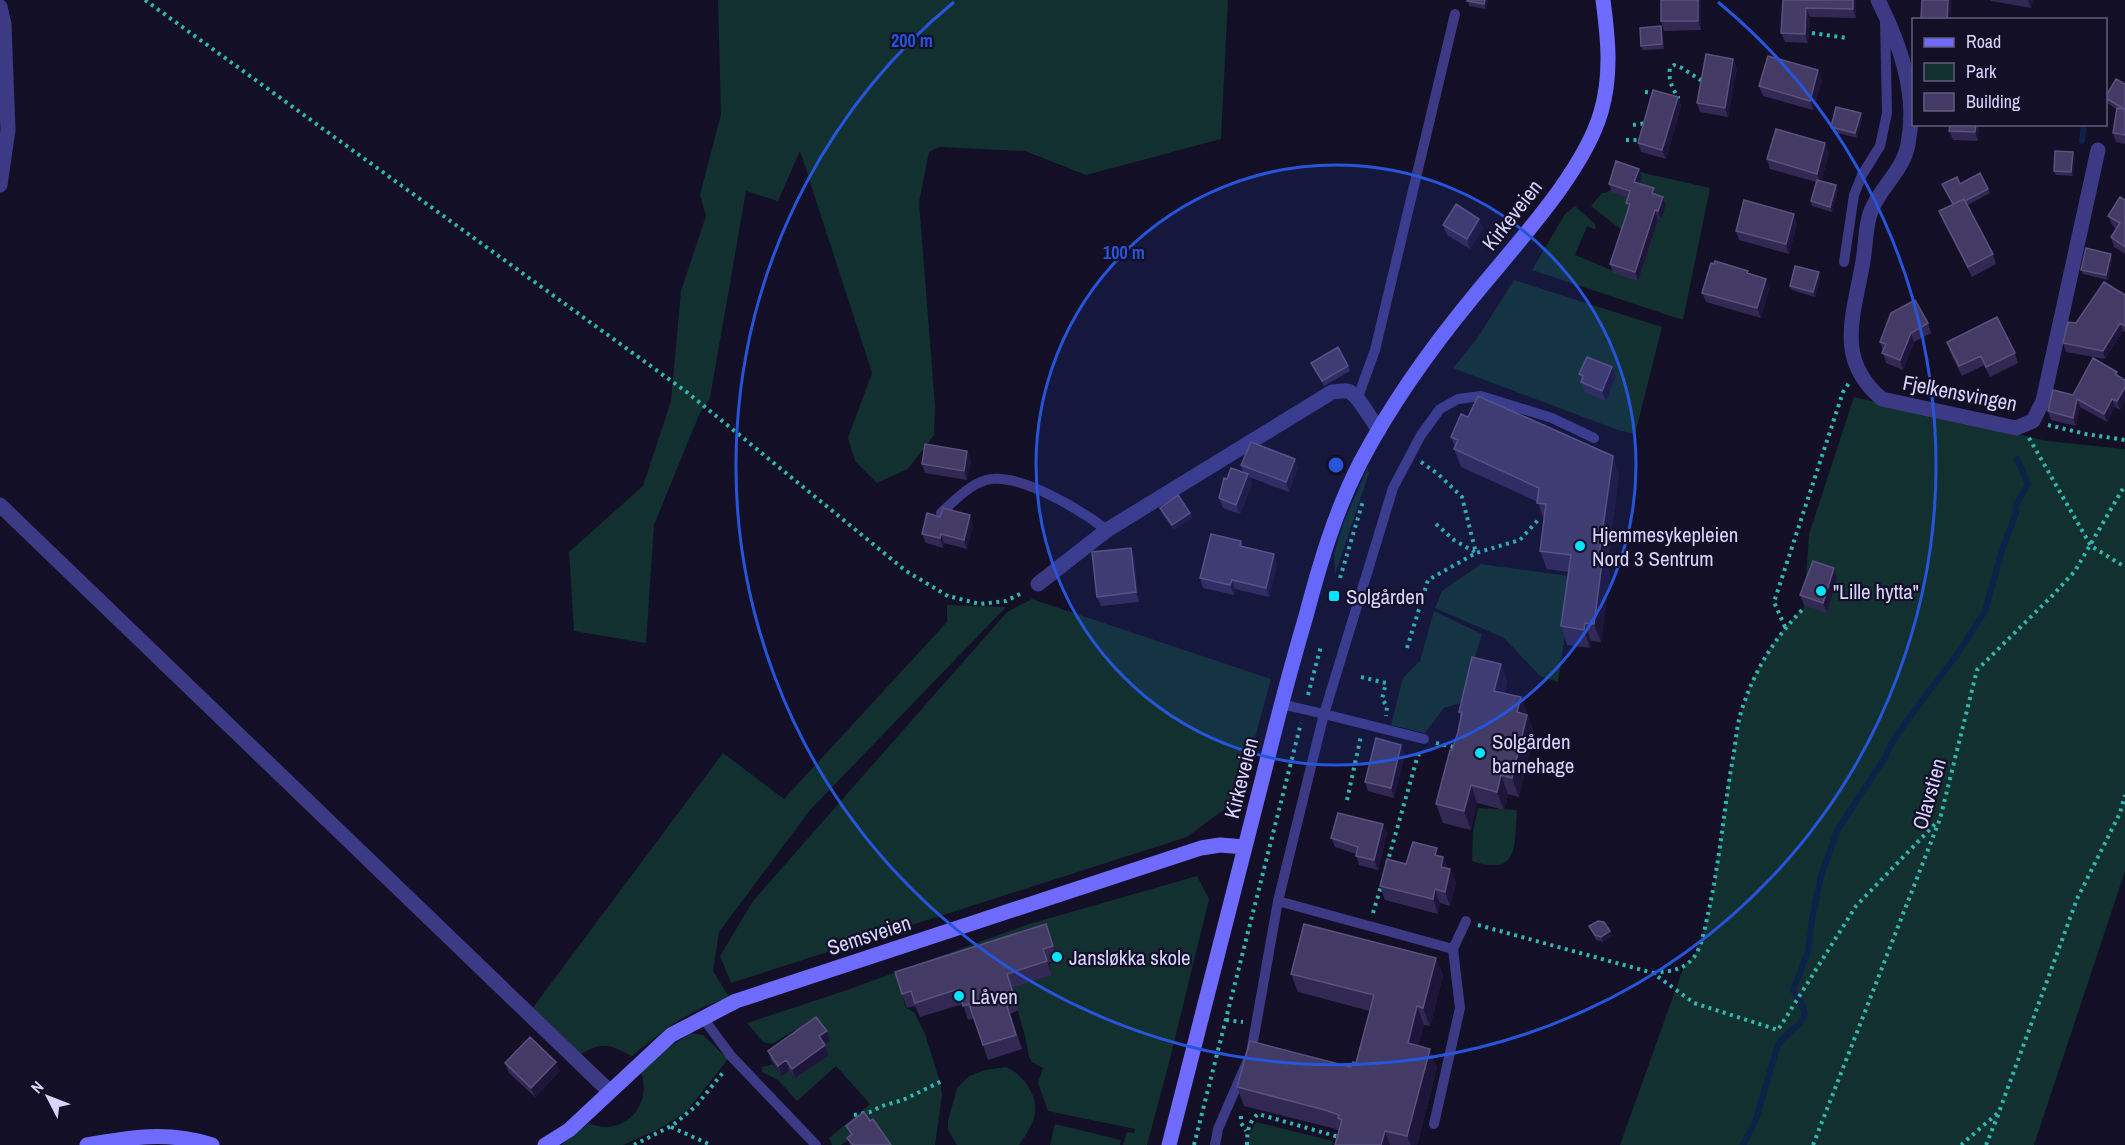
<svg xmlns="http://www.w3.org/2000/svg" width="2125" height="1145" font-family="'Archivo Narrow',sans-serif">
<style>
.green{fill:#12302f}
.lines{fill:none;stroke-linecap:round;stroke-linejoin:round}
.stream{stroke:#0c2248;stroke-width:6}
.path{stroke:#2fb8b0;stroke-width:4;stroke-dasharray:3 4.5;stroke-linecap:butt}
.lane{stroke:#3d3a85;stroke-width:10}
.street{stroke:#3d3a85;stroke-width:15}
.secondary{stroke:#6f6bff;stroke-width:15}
.wall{fill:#312854}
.shaded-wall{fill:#1d163a}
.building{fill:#433a66;stroke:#5a527e;stroke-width:1.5}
.ring{fill:none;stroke:#2655da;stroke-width:3}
.poi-dot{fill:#00e5ff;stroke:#130f26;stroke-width:2}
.labels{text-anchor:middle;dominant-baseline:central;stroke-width:4.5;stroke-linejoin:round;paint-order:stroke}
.street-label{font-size:21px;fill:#d9d4ff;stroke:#130f26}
.poi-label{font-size:21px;fill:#d9d4ff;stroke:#130f26;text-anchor:start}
.centre{fill:#2655da;stroke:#130f26;stroke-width:3}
.ring-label{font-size:18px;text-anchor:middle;font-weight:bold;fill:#2655da;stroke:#130f26;stroke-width:4.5;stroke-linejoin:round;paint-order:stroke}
</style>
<rect width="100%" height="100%" fill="#130f26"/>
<path class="green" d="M718 0H1228L1221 139 1086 175 1025 151 939 147 929 152 919 202 935 406 934 435 908 469 877 483 855 461 848 438 872 373 800 151 778 201 746 191 710 398 699 415 654 525 646 643 574 631 569 552 643 486 671 401 681 291 706 216 700 195 721 114Z
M1635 171 1710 188 1683 320 1532 270 1565 214 1575 206 1595 224 1596 228 1594 229 1587 226 1575 255 1619 273 1644 236 1619 228 1591 206 1602 193H1606Z
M1514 280 1662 327 1635 434 1618 430 1453 368 1478 337Z
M1854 397 2047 441 2125 449V871L2034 1145H1620L1684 966 1694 956 1704 931 1713 893 1729 777 1741 714 1753 678 1773 644 1785 627 1804 608 1809 534Z
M1367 469 1369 473 1335 575 1334 554 1343 524Z
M1481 564 1569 576 1573 581 1558 682 1540 676 1504 638 1435 608 1442 591Z
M1032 599 1271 679 1238 799 1187 837 731 983 720 956 753 901 1007 612Z
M947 605 1006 607 810 810 719 932 713 971 729 997C686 1012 666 1028 632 1056 609 1045 604 1041 581 1054L532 1009 723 753 784 799 947 622Z
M1434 611 1482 634 1461 703 1444 708 1425 733 1391 725 1403 678 1420 661Z
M1478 808 1517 810C1514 846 1520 877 1472 861L1473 831Z
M1197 876 1209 899 1170 1059 1147 1145H1123L1127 1132 1134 1133 1135 1129 1048 1111 1038 1083 1043 1068 1032 1062 1029 1057 1025 1036 1011 988 1052 975 1049 964 1058 960 1051 938 900 987 906 1008 914 1012 925 1034 940 1082 942 1095 935 1145H886L848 1140 841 1145H832L829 1138 870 1104 836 1066 797 1101 778 1080 762 1072V1067L773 1064 781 1075 789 1070 795 1078 803 1032 795 1030 772 1044 763 1042 747 1023 847 990 1029 924Z
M691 1033 703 1035 728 1059 686 1112 659 1129 623 1145H561L589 1123C623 1139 655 1104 640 1070L655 1056Z
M1006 1067C1023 1074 1038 1095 1035 1114 1033 1125 1025 1136 1019 1145H957L948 1130V1121L957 1088 969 1076 985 1070Z
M1256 1122 1333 1141 1332 1145H1249V1135Z
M1055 1124 1121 1140 1120 1145H1050Z"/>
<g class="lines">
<path class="stream" d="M2082 141 2084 124
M1743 1145 1755 1122 1778 1045C1797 1019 1818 1025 1793 990L1808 952 1812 919 1821 876 1838 829 1886 756C1890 742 1899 734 1906 722L1958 653 1985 611 2002 550 2016 513 2015 507 2028 484 2017 459"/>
<path class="path" d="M145 0 688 393 906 571 948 596 980 604 1006 601 1024 592
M1812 33 1847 38
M1645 92 1655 93
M1676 99 1678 97C1672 88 1668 79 1670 68L1674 65 1682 68 1702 81
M1633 125 1647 123
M1626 140H1642
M2048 425 2086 434 2125 440
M2029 438 2091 546 2125 567
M1421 462 1438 474 1462 497 1476 553
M1436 524 1454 540 1475 552
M1340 578 1363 501
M1785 627 1774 602 1843 392 1849 383
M1407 648 1428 580 1476 553 1520 540 1538 520
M1361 677 1386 683 1382 699 1387 706 1386 716
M1308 695 1321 646
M1436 743 1458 748
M1347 800 1361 736
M1387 864 1418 755 1423 753
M1373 913 1382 883
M1478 925 1653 973 1694 1003 1778 1030 1856 906 1937 822
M1653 973C1670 971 1683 971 1694 957 1702 946 1705 927 1708 914 1720 861 1724 806 1734 752 1736 739 1737 725 1741 712 1754 671 1774 638 1804 608
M1226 1020 1243 1022
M854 1115 870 1112 882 1106 903 1100 942 1081
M1241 1116V1123L1246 1131
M671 1127 711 1145
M634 1145 673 1125 696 1106 725 1070
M1194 1145 1301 723
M1247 1145C1247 1132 1248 1123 1258 1114L1339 1137 1337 1145
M1813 1145 1940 819 1977 670 2053 595 2075 571 2125 485
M1961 1145 1999 1112 2077 899 2120 813 2125 795
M1986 1145 1999 1113"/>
<path class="lane" d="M1844 262 1854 195 1862 175 1880 146 1887 113 1885 20
M1358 397 1375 350 1455 14
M941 513C954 501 969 485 986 480 1018 471 1082 511 1107 530
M1281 704 1324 714 1393 488 1421 435 1440 409 1458 399 1481 396 1552 418 1594 438
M1278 901 1453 949 1466 921
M703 1018 731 1056 816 1145
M1434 1124 1460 1008 1453 949
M1215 1145 1218 1129 1251 1053 1278 901 1324 714 1424 739"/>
<path class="street" d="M1878 0C1900 44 1918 94 1908 144 1904 170 1880 187 1871 211 1865 226 1866 245 1863 261 1854 315 1834 359 1882 399L2016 428 2033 421 2043 401 2098 150
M0 7 4 24 8 130 0 185
M0 505 609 1091
M1038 584 1107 530 1332 392C1337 392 1343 390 1348 391 1358 394 1371 420 1379 430"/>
<path class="secondary" d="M87 1145C131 1137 169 1131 212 1145
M545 1145 569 1130 671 1035 736 1001 1201 848 1220 845 1245 847
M1169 1145C1202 1013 1237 881 1270 749 1281 705 1293 660 1306 616 1320 563 1335 512 1360 463 1391 404 1431 348 1473 297 1514 246 1583 174 1601 112 1612 74 1608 38 1603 0"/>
</g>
<path class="wall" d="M1468 0H1488L1486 9 1469 6Z
M1701 0V30L1664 31 1661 21Z
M1783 0H1856V18L1810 17 1808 43 1785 42 1781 33Z
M1990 0H2033L2031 8 1991 1Z
M1662 30 1664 49 1643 50 1641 46Z
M1733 59 1737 68 1728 117 1700 112 1697 103Z
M1822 80 1813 110 1763 96 1759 86Z
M2125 84V144L2116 142 2113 133 2116 109 2106 102V96Z
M1678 97 1681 106 1666 159 1641 152 1638 143Z
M1862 118 1857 138 1833 132 1831 127Z
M1947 124H1979L1978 141 1953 140 1949 131 1950 126H1947Z
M1829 153 1821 181 1836 185 1838 190 1832 212 1812 206 1811 201 1816 182 1770 169 1767 159Z
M2075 157 2073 176 2056 175 2054 171Z
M1639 169 1642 177 1640 184 1656 194 1663 197 1666 205 1661 220 1658 219 1638 281 1613 273 1610 264 1628 208 1626 203 1628 198 1612 192 1609 184Z
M1942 184H1960L1988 189 1990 193 1968 205 1993 254 1996 264 1972 277 1943 221 1939 211 1953 205Z
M2125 200V254L2114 247 2111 237 2116 229 2112 225 2108 216Z
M1797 223 1789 254 1739 240 1736 231Z
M1443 225 1483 228 1470 249 1447 235Z
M2112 258 2108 280 2083 274 2081 270Z
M1749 274 1769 288 1761 318 1706 302 1702 293Z
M1820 277 1815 297 1792 290 1790 286Z
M2125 295V332L2123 331 2105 359 2066 352 2063 343 2076 323Z
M1928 323 1931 333 1914 342 1903 370 1886 363 1880 342Z
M1947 342 2015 353 2018 363 1990 377 1984 365 1962 376 1950 352Z
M1311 363 1348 366 1350 371 1324 386Z
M2117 372 2118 376 2125 380V400L2120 410 2115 407 2107 422 2080 407 2076 426 2051 420 2048 411 2073 395Z
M1579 374 1616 377 1606 401 1584 392 1581 382 1582 380Z
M1451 437 1619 474 1607 565 1610 574 1601 642 1591 641 1590 648 1567 645 1561 626 1568 572 1547 569 1540 551 1544 521 1538 502 1461 467 1454 449 1455 447Z
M967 451 971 460 967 480 925 473 922 464Z
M1295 459 1298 468 1289 492 1249 477 1252 484 1240 514 1223 508 1219 498 1227 479 1243 472 1241 465Z
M1160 508 1190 513 1192 518 1174 530 1162 513Z
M973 525 967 549 944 543 943 548 926 543 922 534Z
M1241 541 1243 547 1277 564 1269 597 1235 589 1234 595 1203 588 1200 578Z
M1134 557 1139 602 1101 606 1097 597Z
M1837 578 1827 613 1804 605 1800 595Z
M1501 664 1507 682 1505 693 1521 697 1534 733 1519 797 1508 794 1504 810 1477 803 1471 830 1443 823 1436 804 1458 732 1461 717 1459 712Z
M1405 754 1394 798 1368 791 1365 782Z
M1383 824 1387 833 1378 870 1359 865 1356 854 1335 847 1331 838Z
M1439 856 1443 857 1448 869H1450L1456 883 1450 906 1440 903 1438 914 1385 900 1380 886 1406 864Z
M1046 924 1058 960 1048 963 1052 975 1012 988 1019 1010 1010 1014 1022 1049 988 1060 974 1018 968 1020 963 1004 920 1017 915 1006 907 1008 902 994Z
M1589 926 1612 936 1603 942 1596 940Z
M1436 958 1443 976 1430 1026 1424 1025 1418 1046 1437 1067 1417 1145H1335L1339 1131 1332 1128 1244 1106 1237 1087 1350 1067 1356 1063 1370 1011 1298 992 1291 974Z
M827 1031 830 1041 825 1044 829 1055 795 1078 789 1070 782 1076 771 1060 768 1051Z
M505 1063 560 1071 535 1097 509 1073Z
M870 1121 891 1145H850L847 1138 850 1136 846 1126Z"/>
<path class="shaded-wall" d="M1485 0H1488L1486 9 1484 4Z
M1698 0H1701V30L1698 21Z
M1853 0H1856V18L1853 9Z
M1948 0H1952L1951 20H1947Z
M2028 0H2033L2031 8Z
M1806 8 1810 17 1808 43 1805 34Z
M1661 26 1662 30 1664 49 1662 44Z
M1733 59 1737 68 1728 117 1725 108Z
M1818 70 1822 80 1813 110 1810 101Z
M1678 97 1681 106 1666 159 1662 150Z
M1861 113 1862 118 1857 138 1855 133Z
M1976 124H1979L1978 141 1975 132Z
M1825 143 1829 153 1820 183 1817 174Z
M2073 152 2075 157 2073 176 2071 172Z
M1639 169 1642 177 1637 191 1634 182Z
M1836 185 1838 190 1832 212 1830 207Z
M1663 197 1666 205 1661 220 1658 211Z
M1655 210 1658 219 1638 281 1635 272Z
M1794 214 1797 223 1789 254 1786 244Z
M1479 219 1483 228 1470 249 1467 239Z
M2111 254 2112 258 2108 280 2106 275Z
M1819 272 1820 277 1815 297 1813 292Z
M1766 279 1769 288 1761 318 1757 308Z
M2120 323 2123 331 2105 359 2103 351Z
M1911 333 1914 342 1903 370 1900 360Z
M1612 367 1616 377 1606 401 1602 391Z
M2125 387V400L2120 410 2117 401Z
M2077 399 2080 407 2076 426 2073 418Z
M2112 399 2115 407 2107 422 2104 414Z
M967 451 971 460 967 480 964 471Z
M1613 456 1619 474 1607 565 1610 574 1601 642 1594 624 1599 555Z
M1295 459 1298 468 1289 492 1286 482Z
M1248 474 1252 484 1240 514 1236 505Z
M1190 513 1192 518 1174 530 1172 525Z
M970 515 973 525 967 549 964 540Z
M941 534 944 543 943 548 940 538Z
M1131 548 1134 557 1139 602 1136 592Z
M1274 554 1277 564 1269 597 1266 588Z
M1834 568 1837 578 1827 613 1823 603Z
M1232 580 1235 589 1234 595 1230 585Z
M1585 623 1591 641 1590 648 1584 630Z
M1501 664 1507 682 1501 709 1494 691Z
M1521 697 1534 733 1519 797 1512 778 1517 712Z
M1401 745 1405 754 1394 798 1391 788Z
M1501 775 1508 794 1504 810 1497 792Z
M1471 785 1477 803 1471 830 1464 811Z
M1383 824 1387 833 1378 870 1374 860Z
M1443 857 1448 871 1441 867Z
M1450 869 1456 883 1450 906 1445 892Z
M1435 889 1440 903 1438 914 1433 899Z
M1610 931 1612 936 1603 942 1601 937Z
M1436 958 1443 976 1430 1026 1423 1008Z
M1417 1006 1424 1025 1414 1062 1408 1043Z
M827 1031 830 1041 823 1046 819 1036Z
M825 1045 829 1055 795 1078 792 1069Z
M1430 1049 1437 1067 1417 1145H1411L1407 1136Z
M786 1060 789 1070 782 1076 778 1066Z
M556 1062 560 1071 535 1097 531 1088Z
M1385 1131 1390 1145H1381Z"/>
<path class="building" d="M1468 0H1485L1484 4 1467 1Z
M1661 0H1698V21H1661Z
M1783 0H1853V9L1806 8 1805 34 1781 33Z
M1922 0H1948L1947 20H1921Z
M1661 26 1662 44 1641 46 1640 28Z
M1706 54 1733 59 1725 108 1697 103Z
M1768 56 1818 70 1810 101 1759 86Z
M2116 79 2125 84V109L2122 108 2106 98V96Z
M1653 90 1678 97 1662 150 1638 143Z
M1836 107 1861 113 1855 133 1831 127Z
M2117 108 2125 109V135L2113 133Z
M1950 124H1976L1975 132 1949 131Z
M1776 129 1825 143 1817 174 1767 159Z
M2055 151 2073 152 2071 172 2054 171Z
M1616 161 1639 169 1634 182 1654 188 1652 193 1663 197 1658 211 1655 210 1635 272 1610 264 1630 204 1626 203 1630 191 1609 184Z
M1980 173 1988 189 1965 201 1964 199 1953 204 1942 184 1957 177 1960 184Z
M1817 180 1836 185 1830 207 1811 201Z
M2120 197 2125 200V247L2111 237 2120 223 2108 216Z
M1964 199 1993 254 1968 267 1939 211Z
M1744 200 1794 214 1786 244 1736 231Z
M1456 204 1479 219 1467 239 1443 225Z
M2086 248 2111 254 2106 275 2081 270Z
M1715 261 1748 271 1747 273 1766 279 1757 308 1702 293 1711 263 1714 264Z
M1795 266 1819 272 1813 292 1790 286Z
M2104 282 2125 295V326L2120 323 2103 351 2063 343 2068 322 2076 323Z
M1915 300 1928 323 1911 333 1900 360 1882 353 1886 344 1880 342 1891 313Z
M1997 317 2015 353 1986 367 1981 356 1959 366 1947 342Z
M1338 347 1348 366 1322 381 1311 363Z
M1587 357 1612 367 1602 391 1581 382 1583 376 1579 374Z
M2093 358 2117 372 2115 374 2125 380V387L2117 401 2112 399 2104 414 2077 399 2073 418 2048 411 2053 390 2073 395Z
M1478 396 1613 456 1599 555H1603L1594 624 1585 623 1584 630 1561 626 1571 555 1540 551 1546 504 1537 503 1539 488 1454 449 1458 440 1451 437 1461 414 1468 417Z
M1251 442 1295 459 1286 482 1241 465Z
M925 444 967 451 964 471 922 464Z
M1231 468 1248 474 1236 505 1219 498 1224 478 1227 479Z
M1178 495 1190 513 1172 525 1160 508Z
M943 508 970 515 964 540 941 534 940 538 922 534 927 513 940 517Z
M1211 534 1241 541 1240 546 1274 554 1266 588 1232 580 1230 585 1200 578Z
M1131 548 1136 592 1097 597 1092 552Z
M1813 561 1834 568 1823 603 1800 595Z
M1472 657 1501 664 1494 691 1521 697 1517 712 1527 715 1512 778 1501 775 1497 792 1471 785 1464 811 1436 804 1450 750H1452L1458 732 1462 712H1459Z
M1376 738 1401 745 1391 788 1365 782Z
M1338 813 1383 824 1374 860 1356 856 1358 847 1331 838Z
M1413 842 1437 848 1435 855 1443 857 1441 867 1450 869 1445 892 1435 889 1433 899 1380 886 1387 859 1406 864Z
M1598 921 1604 922 1610 931 1601 937 1595 935 1589 926Z
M1046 924 1053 946 1043 949 1047 961 1007 974 1014 996 1005 1000 1016 1035 983 1045 969 1004 963 1006 958 989 915 1003 911 991 902 994 895 972Z
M1304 924 1436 958 1423 1008 1417 1006 1408 1043 1430 1049 1407 1136 1385 1131 1381 1145H1335L1342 1120 1338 1118 1339 1115 1325 1110 1237 1087 1250 1041 1350 1067 1353 1062 1356 1063 1374 995 1291 974Z
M816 1017 827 1031 819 1036 825 1045 792 1069 786 1060 778 1066 768 1051Z
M530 1037 556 1062 531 1088 505 1063Z
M864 1112 870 1121 873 1119 891 1145H853L847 1138 852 1134 846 1126Z"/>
<circle cx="1336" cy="465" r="300" fill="#2655da" fill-opacity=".12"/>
<g class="ring">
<circle cx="1336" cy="465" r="300"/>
<path d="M1718 2A600 600 0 1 1 954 2"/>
</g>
<g class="poi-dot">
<circle cx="1580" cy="546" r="6"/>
<circle cx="1821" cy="591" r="6"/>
<rect x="1328" y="590" width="12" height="12" rx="3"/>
<circle cx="1480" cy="753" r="6"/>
<circle cx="1057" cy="957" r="6"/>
<circle cx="959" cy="996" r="6"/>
</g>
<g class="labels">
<g class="street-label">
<text transform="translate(1512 215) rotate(-52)">Kirkeveien</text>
<text transform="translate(1960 393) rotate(11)">Fjelkensvingen</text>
<text transform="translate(1241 778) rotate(-76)">Kirkeveien</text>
<text transform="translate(1929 794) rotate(-74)">Olavstien</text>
<text transform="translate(869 935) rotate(-18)">Semsveien</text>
</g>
<g class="poi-label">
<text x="1592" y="534">Hjemmesykepleien<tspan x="1592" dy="24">Nord 3 Sentrum</tspan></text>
<text x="1833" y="591">"Lille hytta"</text>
<text x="1346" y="596">Solgården</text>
<text x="1492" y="741">Solgården<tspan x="1492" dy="24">barnehage</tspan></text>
<text x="1069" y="957">Jansløkka skole</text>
<text x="971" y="996">Låven</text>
</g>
</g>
<circle cx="1336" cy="465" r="9" class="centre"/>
<g class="ring-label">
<text x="912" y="47">200 m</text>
<text x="1124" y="259">100 m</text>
</g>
<rect x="1912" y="18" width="195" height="108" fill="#130f26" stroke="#625e7d" stroke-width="1.5"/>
<rect x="1924" y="38" width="30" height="9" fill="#6f6bff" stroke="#625e7d" stroke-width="1.5"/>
<text x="1966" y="48" font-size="18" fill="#d9d4ff">Road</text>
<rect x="1924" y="63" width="30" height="18" fill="#12302f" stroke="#625e7d" stroke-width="1.5"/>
<text x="1966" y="78" font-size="18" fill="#d9d4ff">Park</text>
<rect x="1924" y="93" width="30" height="18" fill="#433a66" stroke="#625e7d" stroke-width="1.5"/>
<text x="1966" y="108" font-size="18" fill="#d9d4ff">Building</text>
<g transform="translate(48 1097) rotate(312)" stroke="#130f26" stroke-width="4.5" paint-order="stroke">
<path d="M0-4.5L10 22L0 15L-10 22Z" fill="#d9d4ff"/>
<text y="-9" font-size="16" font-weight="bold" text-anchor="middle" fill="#d9d4ff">N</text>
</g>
</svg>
